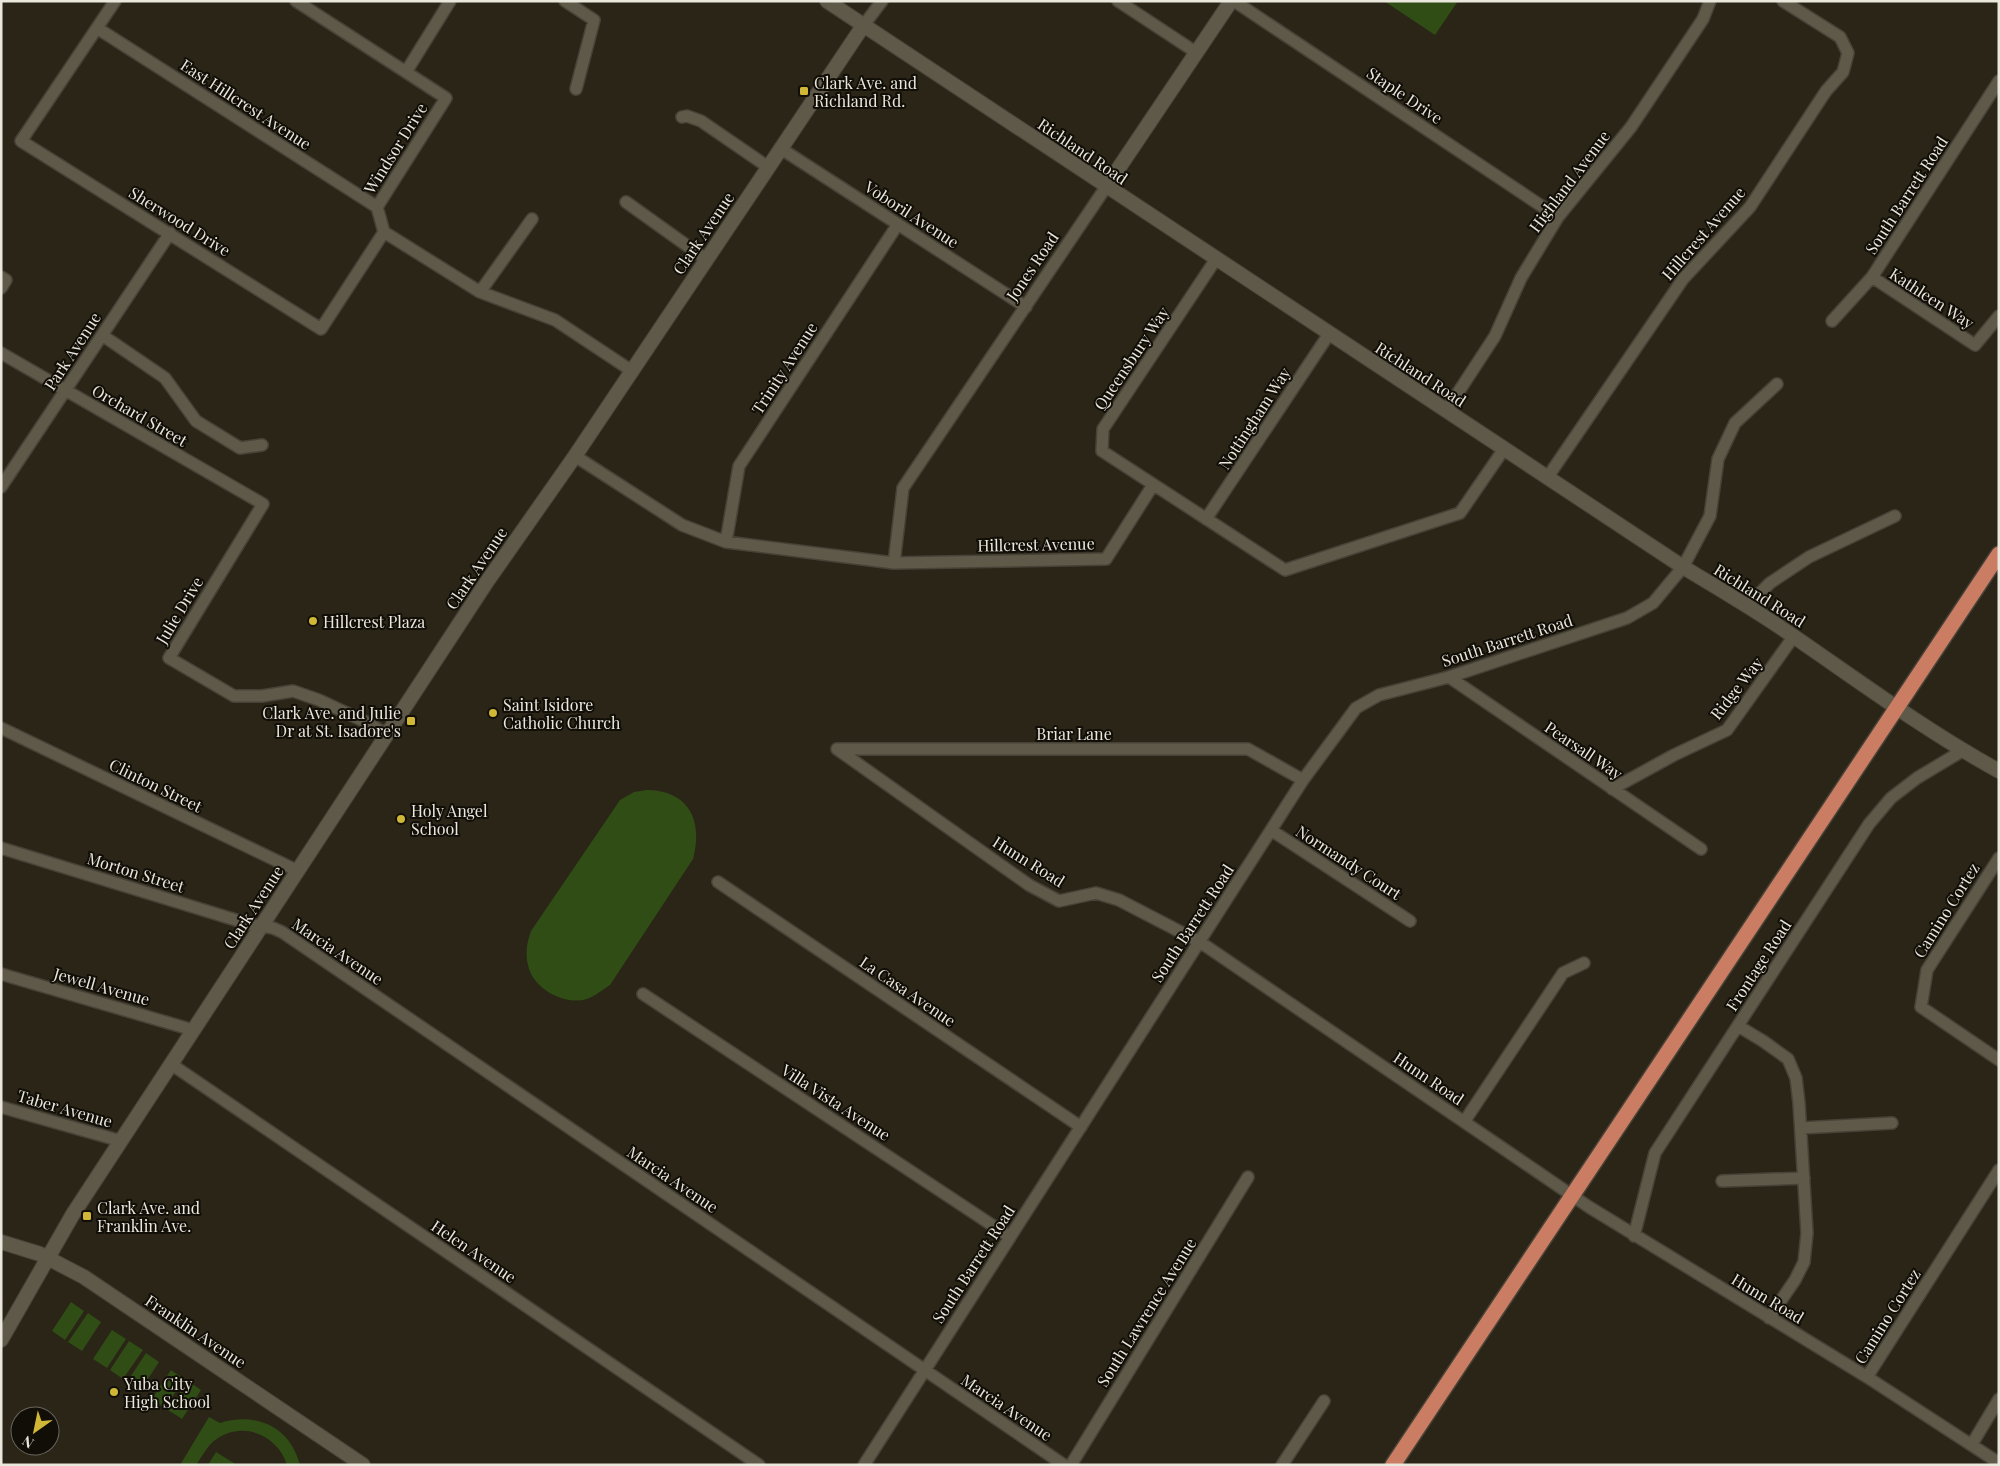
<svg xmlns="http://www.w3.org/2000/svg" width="2000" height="1466" font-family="'Playfair Display',serif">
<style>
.green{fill:#2f4d15}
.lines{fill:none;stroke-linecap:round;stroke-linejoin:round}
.minor-casing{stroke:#474237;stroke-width:14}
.tertiary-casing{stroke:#474237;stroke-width:16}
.trunk-casing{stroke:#474237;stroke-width:18}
.minor{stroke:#5f5949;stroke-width:11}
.tertiary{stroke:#5f5949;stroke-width:14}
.trunk{stroke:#ca7d62;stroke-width:15}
.poi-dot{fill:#d0b736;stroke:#110e08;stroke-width:2}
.labels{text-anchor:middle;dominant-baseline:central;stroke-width:4;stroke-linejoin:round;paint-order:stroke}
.poi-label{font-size:16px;fill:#eae7dd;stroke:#110e08;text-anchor:start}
.street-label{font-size:16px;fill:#eae7dd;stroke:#110e08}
</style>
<rect width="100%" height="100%" fill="#2a2517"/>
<path class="green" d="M1384 1H1458L1435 35Z
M647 790C690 791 703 821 693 859L610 985C601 991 593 998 583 1000 561 1004 532 987 528 965 525 953 527 942 531 931L620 800 634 792Z
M71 1302 84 1311 65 1340 52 1331Z
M88 1313 101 1322 82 1351 68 1342Z
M112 1330 126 1339 107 1368 93 1359Z
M129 1341 143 1350 123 1379 110 1370Z
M146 1353 159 1362 140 1391 127 1382Z
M171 1370 184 1379 165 1408 152 1399Z
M188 1381 201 1390 182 1419 168 1410Z
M209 1417 220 1423C256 1412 290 1426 300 1465H287C278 1436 245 1421 218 1438 208 1444 203 1455 196 1465H180Z
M216 1452 237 1465H208Z"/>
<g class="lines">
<defs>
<path id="minor" d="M115 1 21 141 321 329 384 232 377 207 446 98 296 1
M565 1 594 20 576 89
M1118 1 1197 53
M1234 1 1558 217
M863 26 882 1
M97 28 377 207
M406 72 450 1
M682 117 687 116 701 121 768 167
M780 148 1026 307
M626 202 707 260
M384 232 480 292 555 320 632 371
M1216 259 1103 429 1102 451 1285 570 1460 513 1504 449
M1 277 6 280 1 288
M1872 277 1975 345 1999 316
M480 292 532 219
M1832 321 1872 277 1999 81
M102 335 165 378 196 421 240 448 262 445
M1 353 263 504 169 658 234 696H262L293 691 319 700 370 724 387 735
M1446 411 1495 336 1521 278 1558 217 1631 127 1703 19 1710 1
M575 456 682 525 726 542 894 563 1106 559 1153 485
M1547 478 1683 279 1750 207 1826 91 1843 72 1848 53 1840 37 1783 1
M1 487 170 233
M1206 519 1329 334
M726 542 739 466 898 224
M894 563 903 488 1106 187
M1747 606 1770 583 1809 557 1895 516
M1449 677 1701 849
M1 728 298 871
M837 749 1029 885 1059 901 1096 893 1119 900 1200 942 1589 1207 1867 1377 1999 1463
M837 749H1248L1303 780
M1612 789 1674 755 1727 730 1794 636
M1271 830 1410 921
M1 848 249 924 273 928 282 932 1064 1465
M1999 858 1927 970 1921 1007 1999 1060
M718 882 1081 1127
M1 974 193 1030
M643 994 1010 1237
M1738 1026 1763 1041 1788 1059 1796 1078 1799 1103 1807 1233 1804 1262 1795 1280 1769 1318
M171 1064 759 1465
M1 1107 121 1141
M1464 1122 1563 973 1584 963
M1801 1128 1892 1123
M1722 1181 1804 1178
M1634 1236 1655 1153 1869 824 1891 798 1917 778 1962 751
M1867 1377 1999 1170
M1972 1444 1999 1399
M864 1465 1303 780 1356 708 1379 695 1449 677 1627 618 1653 603 1683 567 1710 516 1718 459 1735 423 1777 384
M1071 1465 1248 1177
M1282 1465 1324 1401"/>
<path id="tertiary" d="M827 1 1683 567C1721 590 1759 612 1796 638 1863 684 1928 732 1999 771
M1106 187 1231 1
M1 1242 40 1254 84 1277 363 1465
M1 1340 73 1214 486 583 575 456 863 26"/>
<path id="trunk" d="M1393 1465 1999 554"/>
</defs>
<use href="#minor" class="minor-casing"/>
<use href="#tertiary" class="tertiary-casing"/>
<use href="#trunk" class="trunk-casing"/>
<use href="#minor" class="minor"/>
<use href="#tertiary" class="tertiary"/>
<use href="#trunk" class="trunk"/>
</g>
<g class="poi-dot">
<rect x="799" y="86" width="10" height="10" rx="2.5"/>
<circle cx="313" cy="621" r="5"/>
<circle cx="493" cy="713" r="5"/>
<rect x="406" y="716" width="10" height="10" rx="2.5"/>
<circle cx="401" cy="819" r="5"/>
<rect x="82" y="1211" width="10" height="10" rx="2.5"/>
<circle cx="114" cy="1392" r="5"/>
</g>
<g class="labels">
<g class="poi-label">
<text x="814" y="82">Clark Ave. and<tspan x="814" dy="18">Richland Rd.</tspan></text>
<text x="323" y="621">Hillcrest Plaza</text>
<text x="503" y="704">Saint Isidore<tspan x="503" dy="18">Catholic Church</tspan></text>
<text x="401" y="712" text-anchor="end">Clark Ave. and Julie<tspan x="401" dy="18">Dr at St. Isadore's</tspan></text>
<text x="411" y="810">Holy Angel<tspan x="411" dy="18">School</tspan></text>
<text x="97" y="1207">Clark Ave. and<tspan x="97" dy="18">Franklin Ave.</tspan></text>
<text x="124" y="1383">Yuba City<tspan x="124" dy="18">High School</tspan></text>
</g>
<g class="street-label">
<text transform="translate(1405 95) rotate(34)">Staple Drive</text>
<text transform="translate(246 104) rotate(33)">East Hillcrest Avenue</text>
<text transform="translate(395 148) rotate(-58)">Windsor Drive</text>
<text transform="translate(1083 151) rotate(34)">Richland Road</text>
<text transform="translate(1569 181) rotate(-53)">Highland Avenue</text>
<text transform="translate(1906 195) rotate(-57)">South Barrett Road</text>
<text transform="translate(912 214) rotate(33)">Voboril Avenue</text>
<text transform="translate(180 221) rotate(32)">Sherwood Drive</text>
<text transform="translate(703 233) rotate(-56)">Clark Avenue</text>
<text transform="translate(1703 233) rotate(-49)">Hillcrest Avenue</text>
<text transform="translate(1032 266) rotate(-56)">Jones Road</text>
<text transform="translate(1932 298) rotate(33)">Kathleen Way</text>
<text transform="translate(72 351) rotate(-57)">Park Avenue</text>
<text transform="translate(1131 358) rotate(-56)">Queensbury Way</text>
<text transform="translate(784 368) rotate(-57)">Trinity Avenue</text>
<text transform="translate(1421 374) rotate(33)">Richland Road</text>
<text transform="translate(140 415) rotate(30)">Orchard Street</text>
<text transform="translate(1254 418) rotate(-57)">Nottingham Way</text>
<text transform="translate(1036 544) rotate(-1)">Hillcrest Avenue</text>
<text transform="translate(476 568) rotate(-56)">Clark Avenue</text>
<text transform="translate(1760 595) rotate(32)">Richland Road</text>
<text transform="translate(179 610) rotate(-59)">Julie Drive</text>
<text transform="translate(1507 640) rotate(-18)">South Barrett Road</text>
<text transform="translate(1736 688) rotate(-52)">Ridge Way</text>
<text x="1074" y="733">Briar Lane</text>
<text transform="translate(1584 750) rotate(34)">Pearsall Way</text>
<text transform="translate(156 785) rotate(26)">Clinton Street</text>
<text transform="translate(1029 861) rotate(32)">Hunn Road</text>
<text transform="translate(1349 862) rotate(33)">Normandy Court</text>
<text transform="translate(136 872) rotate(17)">Morton Street</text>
<text transform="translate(253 907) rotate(-57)">Clark Avenue</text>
<text transform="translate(1946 910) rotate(-58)">Camino Cortez</text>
<text transform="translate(1192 923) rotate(-57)">South Barrett Road</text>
<text transform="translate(338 951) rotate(34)">Marcia Avenue</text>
<text transform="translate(1758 965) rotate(-57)">Frontage Road</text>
<text transform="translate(102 986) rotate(16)">Jewell Avenue</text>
<text transform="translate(908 991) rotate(34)">La Casa Avenue</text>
<text transform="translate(1429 1078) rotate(34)">Hunn Road</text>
<text transform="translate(836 1102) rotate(33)">Villa Vista Avenue</text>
<text transform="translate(65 1108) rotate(16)">Taber Avenue</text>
<text transform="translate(673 1179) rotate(34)">Marcia Avenue</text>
<text transform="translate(474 1251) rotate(34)">Helen Avenue</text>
<text transform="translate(973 1264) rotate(-57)">South Barrett Road</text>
<text transform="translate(1768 1298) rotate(31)">Hunn Road</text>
<text transform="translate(1146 1312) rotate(-58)">South Lawrence Avenue</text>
<text transform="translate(1887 1316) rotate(-58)">Camino Cortez</text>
<text transform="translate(196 1331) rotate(34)">Franklin Avenue</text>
<text transform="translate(1007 1407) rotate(34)">Marcia Avenue</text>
</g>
</g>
<rect width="2000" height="1466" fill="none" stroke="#eae7dd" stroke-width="5"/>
<g transform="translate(35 1431) rotate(213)"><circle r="24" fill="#110e08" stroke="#68655d"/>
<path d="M0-4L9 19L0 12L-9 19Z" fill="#d0b736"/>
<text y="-8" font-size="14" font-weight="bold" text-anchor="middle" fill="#eae7dd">N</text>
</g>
</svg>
